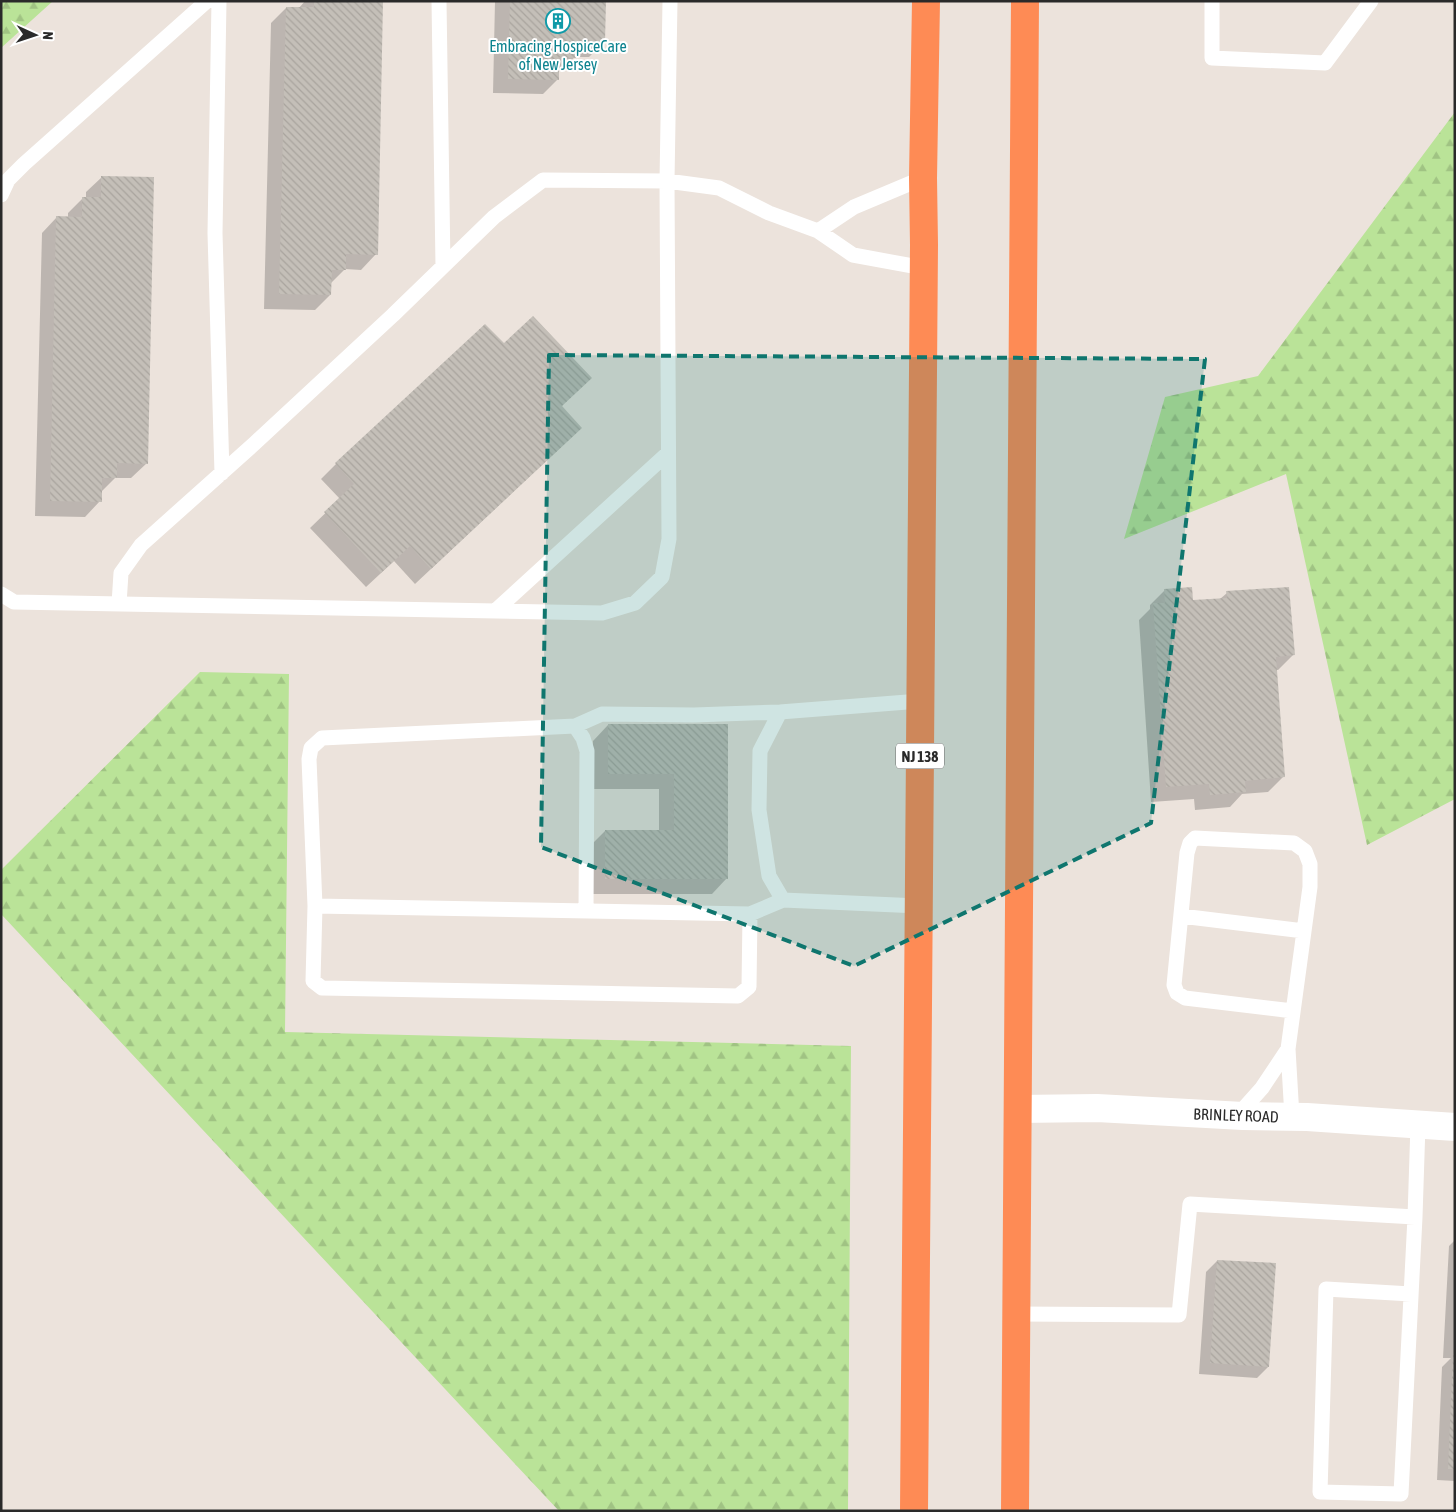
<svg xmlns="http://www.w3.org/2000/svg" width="1456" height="1512" font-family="'Asap Condensed',sans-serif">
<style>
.forest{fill:url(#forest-firs)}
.shadow{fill:#0003}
.building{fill:url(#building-back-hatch)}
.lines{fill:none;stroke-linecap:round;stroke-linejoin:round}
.lane{stroke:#fff;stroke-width:15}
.street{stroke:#fff;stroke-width:28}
.highway{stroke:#fe8b55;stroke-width:28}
.marked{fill:#0f766e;fill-opacity:0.2;stroke:#0f766e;stroke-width:4;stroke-dasharray:10 6;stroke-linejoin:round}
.labels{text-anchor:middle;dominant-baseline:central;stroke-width:4;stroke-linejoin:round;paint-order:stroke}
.shield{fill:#fff;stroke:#6a6a6a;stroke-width:1}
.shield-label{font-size:15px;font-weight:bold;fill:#2a2a2a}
.culture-label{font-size:16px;fill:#0d838f;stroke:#fff}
.street-label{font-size:16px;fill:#2a2a2a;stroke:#fff}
</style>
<defs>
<pattern id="forest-firs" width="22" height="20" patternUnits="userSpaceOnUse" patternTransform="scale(1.25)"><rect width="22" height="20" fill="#bae398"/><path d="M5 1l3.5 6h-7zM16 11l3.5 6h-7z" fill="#a0c383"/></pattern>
<pattern id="building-back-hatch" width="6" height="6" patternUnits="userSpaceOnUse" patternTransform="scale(1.25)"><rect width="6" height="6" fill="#c4bfb8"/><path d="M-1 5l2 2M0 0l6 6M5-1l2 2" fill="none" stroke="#a9a49e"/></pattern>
</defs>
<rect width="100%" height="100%" fill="#ece3dc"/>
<path class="forest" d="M1 1H53L1 48Z
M1455 112V799L1367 845 1286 474 1124 539 1165 397 1258 376Z
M200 672 289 674 285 1032 851 1046 848 1511H559L1 914V870Z"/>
<path class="shadow" d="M305 1H382L376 254 361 270 345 269 330 284V295L315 310 264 309 271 23 286 8H299Z
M495 1H605L604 42 589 57H575L558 72V79L543 94 493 93Z
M102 177 147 463 131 478H115L101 492 100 501 85 517 35 516 42 233 57 217 68 218V213L83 198H86V192Z
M561 406 565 443 415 584 394 561 366 587 310 528 340 499 321 479 336 464Z
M1165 590 1192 601 1220 599 1227 593 1293 655 1278 670H1276L1283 777 1268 792 1242 794 1230 807 1195 810 1194 799 1151 802 1139 620 1150 609V605Z
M608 725H727V878L712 894H590V846L605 831H659V789H593V741Z
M1455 1240V1481L1437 1480 1442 1367 1451 1358H1443L1449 1246Z
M1217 1261 1268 1367 1257 1378 1199 1374 1206 1272Z"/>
<path class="building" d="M314 1H383L378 255 346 254V270H332L331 295 279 294 286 7H314Z
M510 1H606L605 42 576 41V58L559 57V80L508 79Z
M101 176 154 177 148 464 117 463V478H102V502L50 501 56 216 82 217V197H101Z
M533 316 592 378 562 406 582 428 431 569 410 546 381 573 324 512 354 484 335 463 485 324 504 343Z
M1192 587 1193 600 1227 598 1226 591 1289 587 1295 655 1276 657 1285 777 1245 781 1246 792 1210 795 1209 784 1166 787 1153 603H1165L1164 589Z
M608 724H728V879H605V830H674V774H608Z
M1217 1260 1276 1263 1269 1367 1210 1363Z
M1453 1354H1455V1469H1448Z"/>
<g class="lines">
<path class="lane" d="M219 1 215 233 222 473
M439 1 443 266
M1212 1V58L1325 63 1371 1
M923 178 854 207 818 231 853 255 924 268
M1 195 8 180 24 164 207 1
M1 594 14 602 602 613 635 603 662 577 669 539 667 181 670 1
M119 604 121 573 141 545 255 443 393 315 494 217 543 180 667 181 719 188 769 213 818 231
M495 611 668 453
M780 712 760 751 759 810 769 876 783 900
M575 726 602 714 694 715 780 712 920 701
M315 906 309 759 311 748 322 738 575 726 583 738 587 751 586 911
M750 914 749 987 738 996 322 988 313 981 315 906 750 914 783 900 919 906
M1181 916 1304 931
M1288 1049 1310 887V864L1305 851 1294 843 1195 838 1190 843 1187 853 1174 985 1177 993 1185 998 1293 1011
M1237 1116 1262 1088 1288 1049 1292 1117
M1415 1217 1418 1124
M1017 1314 1179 1315 1190 1204 1415 1217 1401 1494 1320 1492 1326 1289 1411 1294"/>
<path class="street" d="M1018 1109 1097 1108 1243 1116 1307 1117 1455 1127"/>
<path class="highway" d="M914 1511 924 245 923 178 926 1
M1015 1511 1025 1"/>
</g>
<path class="marked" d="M549 355 1205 359 1151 823 854 966 541 847Z"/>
<defs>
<symbol id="building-ring" viewBox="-11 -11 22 22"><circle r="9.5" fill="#fff" stroke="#0f9aa8" stroke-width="1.5"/><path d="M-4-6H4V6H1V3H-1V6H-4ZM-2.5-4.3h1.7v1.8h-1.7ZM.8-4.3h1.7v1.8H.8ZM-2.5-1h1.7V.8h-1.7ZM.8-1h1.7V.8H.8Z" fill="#0f9aa8"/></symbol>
</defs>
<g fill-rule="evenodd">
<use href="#building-ring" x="544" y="7" width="28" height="28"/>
</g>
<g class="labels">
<rect class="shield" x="896" y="743.5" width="48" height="25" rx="4"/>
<g class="shield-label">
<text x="920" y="756">NJ 138</text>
</g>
<g class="culture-label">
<text x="558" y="46">Embracing HospiceCare<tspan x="558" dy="18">of New Jersey</tspan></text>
</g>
<g class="street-label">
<text transform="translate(1236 1115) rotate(2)">BRINLEY ROAD</text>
</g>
</g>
<rect width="1456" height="1512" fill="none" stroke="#2a2a2a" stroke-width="5"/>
<g transform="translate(35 35) rotate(93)" stroke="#ffffff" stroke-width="4" paint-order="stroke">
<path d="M0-4L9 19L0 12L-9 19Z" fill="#2a2a2a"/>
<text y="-8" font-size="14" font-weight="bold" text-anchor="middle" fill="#2a2a2a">N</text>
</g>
</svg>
